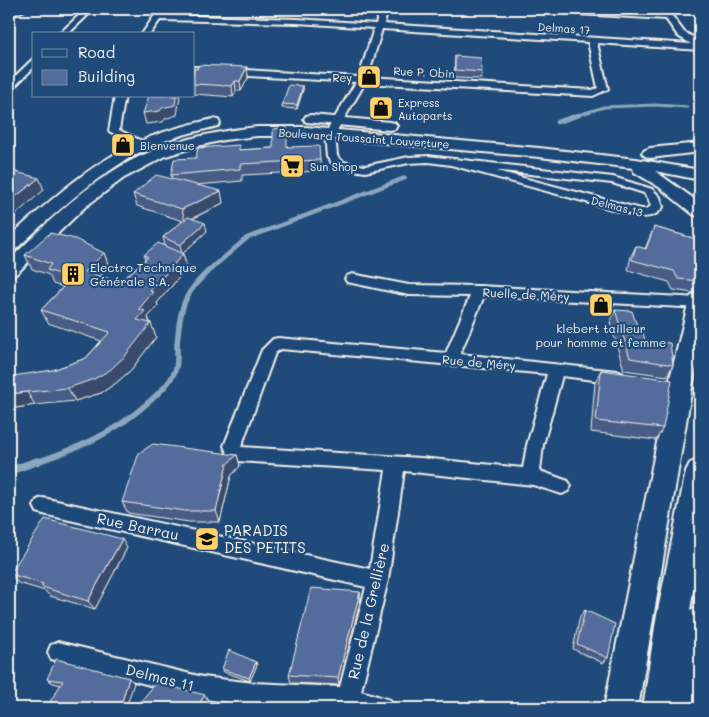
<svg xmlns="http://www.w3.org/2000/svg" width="709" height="717" font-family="Mali,sans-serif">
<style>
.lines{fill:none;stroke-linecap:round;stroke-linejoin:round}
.stream-far3{stroke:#8ba7be;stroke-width:3}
.stream-far2{stroke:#8ba7be;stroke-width:4.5}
.stream-far1{stroke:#8ba7be;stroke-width:5.5}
.stream{stroke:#8ba7be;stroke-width:8}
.street-casing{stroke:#f4f1e8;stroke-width:4}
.secondary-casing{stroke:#f4f1e8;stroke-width:4}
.primary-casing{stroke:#f4f1e8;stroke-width:4}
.street{fill:#1f4a7a;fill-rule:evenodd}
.secondary{fill:#1f4a7a;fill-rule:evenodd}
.primary{fill:#1f4a7a;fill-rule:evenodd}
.wall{fill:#475d86;stroke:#f4f1e8}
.shaded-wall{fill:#394c6d;stroke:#f4f1e8}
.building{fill:#526c9c;stroke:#f4f1e8}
.labels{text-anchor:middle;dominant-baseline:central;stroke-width:4.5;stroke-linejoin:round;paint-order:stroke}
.far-street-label{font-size:11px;fill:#f4f1e8;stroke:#1f4a7a}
.far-poi-label{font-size:11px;fill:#f4f1e8;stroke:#1f4a7a;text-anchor:start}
.poi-label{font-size:12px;fill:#f4f1e8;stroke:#1f4a7a;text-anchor:start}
.street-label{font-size:12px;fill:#f4f1e8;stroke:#1f4a7a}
.near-street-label{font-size:15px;fill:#f4f1e8;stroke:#1f4a7a}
.near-poi-label{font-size:15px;fill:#f4f1e8;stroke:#1f4a7a;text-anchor:start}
</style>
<rect width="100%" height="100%" fill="#1f4a7a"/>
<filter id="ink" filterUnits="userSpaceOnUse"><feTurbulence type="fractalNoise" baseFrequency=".02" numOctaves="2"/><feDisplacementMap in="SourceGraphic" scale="10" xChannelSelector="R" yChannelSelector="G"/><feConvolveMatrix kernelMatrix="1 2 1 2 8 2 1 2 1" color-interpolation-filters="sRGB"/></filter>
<g filter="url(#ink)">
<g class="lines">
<path class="stream-far3" d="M575 116 604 107 656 105 687 107"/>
<path class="stream-far2" d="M557 122 579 115
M213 267 247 238 405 178"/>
<path class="stream-far1" d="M34 463C81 447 114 434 151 400 160 392 170 383 175 371 178 364 177 352 177 345 180 305 184 292 214 266"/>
<path class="stream" d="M9 471 38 461"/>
<defs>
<path id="street" d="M17 9H27L9 17V12Z
M86 9H94L68 34H59Z
M159 9 166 10 163 15 297 19 376 24 380 9H388L384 24 691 44 678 36 666 19 526 11 522 9H564L663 14 659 9H667L684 32 700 41V50L597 43 608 89 593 96 365 83 335 134 337 156 343 162 365 166 409 157 428 156 613 177 652 189 660 197 663 207C657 215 651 217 641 217L451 165 428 162 409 163 365 172 335 167 327 157 325 134 356 82 194 73V67L359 77 374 28 297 23 160 20 150 34H142ZM382 29 588 42 598 88 592 90 368 77ZM493 170 612 183 644 193 648 198 651 206 647 209H641Z
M34 58V67L12 89 9 90V82Z
M115 96H125L119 130 146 143 147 145 146 147H138L109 131Z
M352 274 409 285 479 286 700 298V308L484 296 460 354 617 371 622 373 625 377 622 381 617 383 562 376 543 445 540 471 568 481 571 486 568 491 562 494 533 485 404 471 388 580 361 691 390 700 393 708 254 705 203 699 51 659 48 652 51 645 58 642 203 677 254 683 340 687 366 587 43 514 37 512 34 506 37 500 43 498 370 569 386 470 236 461 230 459 224 446 262 350 273 339 278 338 446 353 470 296 409 295 347 282 345 279 347 276ZM281 349 547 374 527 445 523 468 421 458 241 447 275 353Z"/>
<path id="secondary" d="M311 115 390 122 395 123 397 126 395 129 390 130 306 122 304 119 306 116Z
M213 119 218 120 220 123 218 126C198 131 178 135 159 143 104 167 59 210 15 250L9 252V237C52 199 96 158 150 137 171 129 191 124 213 119Z
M257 127H306L539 148 636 159 700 170V180L655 171 700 203V216L694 215 659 187 634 172 633 168 539 157 306 136H257L224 140 198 146 166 156 124 178 85 207 16 274 9 276V260C42 228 74 195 113 171 156 144 207 132 257 127Z
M700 143V152L650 158 645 156 642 153 645 150 650 148Z"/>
<path id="primary" d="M700 292V350L692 387 638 708H604L668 387 689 300 692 295Z
M700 459V549L690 610 700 606V708H643L656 620 686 471 690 463Z"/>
</defs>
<use href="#street" class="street-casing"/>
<use href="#secondary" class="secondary-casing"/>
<use href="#primary" class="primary-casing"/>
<use href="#street" class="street"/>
<use href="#secondary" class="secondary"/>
<use href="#primary" class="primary"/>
</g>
<path class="wall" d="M455 56 482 72 481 79 454 78Z
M247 67 248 78 241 91H236L233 97 194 94V69Z
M700 83V98L694 96Z
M303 86V90L297 109 282 108V104Z
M288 147 320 160 321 171 242 175V181L197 185 223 203 192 219 207 231 182 254H183L187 268 157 303 158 306 148 317 156 337 131 370 116 383 101 393 75 401 35 405 9 409V378L53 370 86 358 101 341 48 323 41 310 63 287 53 284 49 275 32 269 25 255 104 253 109 267 100 276 120 282 145 259 144 255 165 246 163 237 183 221 137 206 133 194 172 179 171 175 196 158 239 150Z
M654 227 700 240V288L699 290 693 293 673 290 669 282 628 270 631 256 636 246 645 249Z
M615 310 639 332 645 341 673 365 667 376 624 370 610 322Z
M601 370 663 428 656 440 591 432 595 382Z
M237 455 240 466 231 476 220 522H189L128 513 122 502Z
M127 548 95 609 50 596 45 591 18 583 10 574Z
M360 592V602L339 685 291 683 289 675Z
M585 610 608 658 603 663 573 649 580 616Z
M256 662 257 665 250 681 224 672 222 669Z
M129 678 134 683 61 685 53 683 47 679Z"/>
<path class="shaded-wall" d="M247 67 248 78 241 91 240 81Z
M235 81 236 91 233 97 232 86Z
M303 86V90L297 109V105Z
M176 96H180L177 115 165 119 163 122 146 124 143 113Z
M39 178 44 190 9 220V202Z
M221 191 223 203 185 222 182 209Z
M205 223 207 231 182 254 180 245Z
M104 253 109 267 91 286 85 272Z
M183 254 187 268 157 303 158 306 148 317 150 324 151 323 156 337 131 370 116 383 101 393 75 401 68 388 137 320 139 309 150 291Z
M700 281V288L699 290 693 293 699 282Z
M27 392 35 405 9 409V394Z
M237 455 240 466 231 476 220 522 216 511 227 464Z
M122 539 127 548 95 609 88 601Z
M360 592V602L339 685 338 678Z
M9 657 16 665 9 674Z
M256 662 257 665 250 681 249 678Z
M129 678 134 683 126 708H120Z
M205 695 209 702 204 708H196Z"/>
<path class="building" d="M455 56 481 58 482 72 455 70Z
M199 65 247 67 240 81H235L232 86 194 84V69H197Z
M700 83V89L697 88Z
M289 85 303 86 297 105 282 104Z
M149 96H176L175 105 162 108 160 111 143 113Z
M287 128V147L319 146 320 160 240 164V169L171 175 174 159 196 158 198 148 239 145V150L273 148V129Z
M12 171 39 178 9 202V174Z
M156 175 221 191 182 209 133 194Z
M188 217 205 223 180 245 163 237Z
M654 227 700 240V281L678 279 674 271 632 260 636 246 646 249Z
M50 233 75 239 104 253 85 272 120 282 148 257 144 255 158 243 183 254 150 291 153 292 139 309 145 311 137 320 151 323 125 356 110 370 94 379 68 388 27 392 9 394V378L13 376 53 370 86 358 110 332 41 310 72 278 47 270 51 264 25 255Z
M615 310 632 311 639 332H643L645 341 670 343 673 365 630 358Z
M601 370 672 380 663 428 596 421Z
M153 444 237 455 227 464 216 511H185L122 502 139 453Z
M45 519 122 539 88 601 42 587 43 584 10 574Z
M311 588 360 592 338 678 289 675Z
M585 610 615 624 608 658 577 644Z
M229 650 256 662 249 678 222 669Z
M56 659 129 678 120 708H46L63 681 47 679Z
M156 683 205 695 196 708H135Z"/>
</g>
<defs>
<symbol id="shop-square" viewBox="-11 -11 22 22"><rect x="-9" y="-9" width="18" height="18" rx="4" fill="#ffd166" stroke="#1f4a7a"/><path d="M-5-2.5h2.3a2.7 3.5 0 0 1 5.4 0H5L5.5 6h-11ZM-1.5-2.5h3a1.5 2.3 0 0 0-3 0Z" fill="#111"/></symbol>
<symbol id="supermarket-square" viewBox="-11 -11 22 22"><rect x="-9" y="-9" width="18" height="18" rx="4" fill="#ffd166" stroke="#1f4a7a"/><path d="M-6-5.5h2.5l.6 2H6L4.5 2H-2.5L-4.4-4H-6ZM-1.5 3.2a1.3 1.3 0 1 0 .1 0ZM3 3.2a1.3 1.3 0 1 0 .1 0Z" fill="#111"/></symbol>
<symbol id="building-square" viewBox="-11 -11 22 22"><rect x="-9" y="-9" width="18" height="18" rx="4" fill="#ffd166" stroke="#1f4a7a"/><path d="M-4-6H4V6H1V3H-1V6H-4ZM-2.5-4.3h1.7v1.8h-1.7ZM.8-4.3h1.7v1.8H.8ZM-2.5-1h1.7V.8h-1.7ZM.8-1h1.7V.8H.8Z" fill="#111"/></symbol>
<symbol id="school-square" viewBox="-11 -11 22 22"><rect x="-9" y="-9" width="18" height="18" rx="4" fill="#ffd166" stroke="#1f4a7a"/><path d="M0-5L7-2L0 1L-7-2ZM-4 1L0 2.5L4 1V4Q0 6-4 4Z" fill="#111"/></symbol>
</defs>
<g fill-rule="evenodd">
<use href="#shop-square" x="355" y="63" width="28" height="28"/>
<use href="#shop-square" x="367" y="94" width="28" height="28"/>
<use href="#shop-square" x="109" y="131" width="28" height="28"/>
<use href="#supermarket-square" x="278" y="152" width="28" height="28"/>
<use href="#building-square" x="59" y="260" width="28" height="28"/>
<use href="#shop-square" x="587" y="291" width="28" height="28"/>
<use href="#school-square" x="193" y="525" width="28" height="28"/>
</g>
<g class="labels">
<g class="far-street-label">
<text transform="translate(564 28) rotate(4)">Delmas 17</text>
<text transform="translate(424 72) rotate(3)">Rue P. Obin</text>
<text transform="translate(364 138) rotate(4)">Boulevard Toussaint Louverture</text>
<text transform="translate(617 206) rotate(14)">Delmas 13</text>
</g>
<g class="far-poi-label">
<text x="352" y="77" text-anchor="end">Rey</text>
<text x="398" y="102">Express<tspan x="398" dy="13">Autoparts</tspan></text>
<text x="140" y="145">Bienvenue</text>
<text x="310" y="166">Sun Shop</text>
</g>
<g class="poi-label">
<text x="90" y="267">Electro Technique<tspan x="90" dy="14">Générale S.A.</tspan></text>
<text x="601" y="328" text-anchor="middle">klebert tailleur<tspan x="601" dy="14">pour homme et femme</tspan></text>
</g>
<g class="street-label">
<text transform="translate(526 294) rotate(3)">Ruelle de Méry</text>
<text transform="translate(479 362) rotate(5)">Rue de Méry</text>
</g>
<g class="near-street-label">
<text transform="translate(138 526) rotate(12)">Rue Barrau</text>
<text transform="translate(368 611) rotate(-77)">Rue de la Grellière</text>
<text transform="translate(160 677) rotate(14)">Delmas 11</text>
</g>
<g class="near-poi-label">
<text x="224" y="530">PARADIS<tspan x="224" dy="17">DES PETITS</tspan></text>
</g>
</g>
<rect width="709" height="717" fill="none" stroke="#1f4a7a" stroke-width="30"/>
<rect x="15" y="15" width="679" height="687" fill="none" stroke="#f4f1e8" stroke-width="2" filter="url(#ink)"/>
<rect x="32" y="32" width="162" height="65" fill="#1f4a7a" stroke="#748da6"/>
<rect x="42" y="49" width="25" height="8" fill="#1f4a7a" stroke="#748da6"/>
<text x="78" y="58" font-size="15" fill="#f4f1e8">Road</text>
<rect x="42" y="70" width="25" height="15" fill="#526c9c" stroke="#748da6"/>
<text x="78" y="82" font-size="15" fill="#f4f1e8">Building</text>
</svg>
